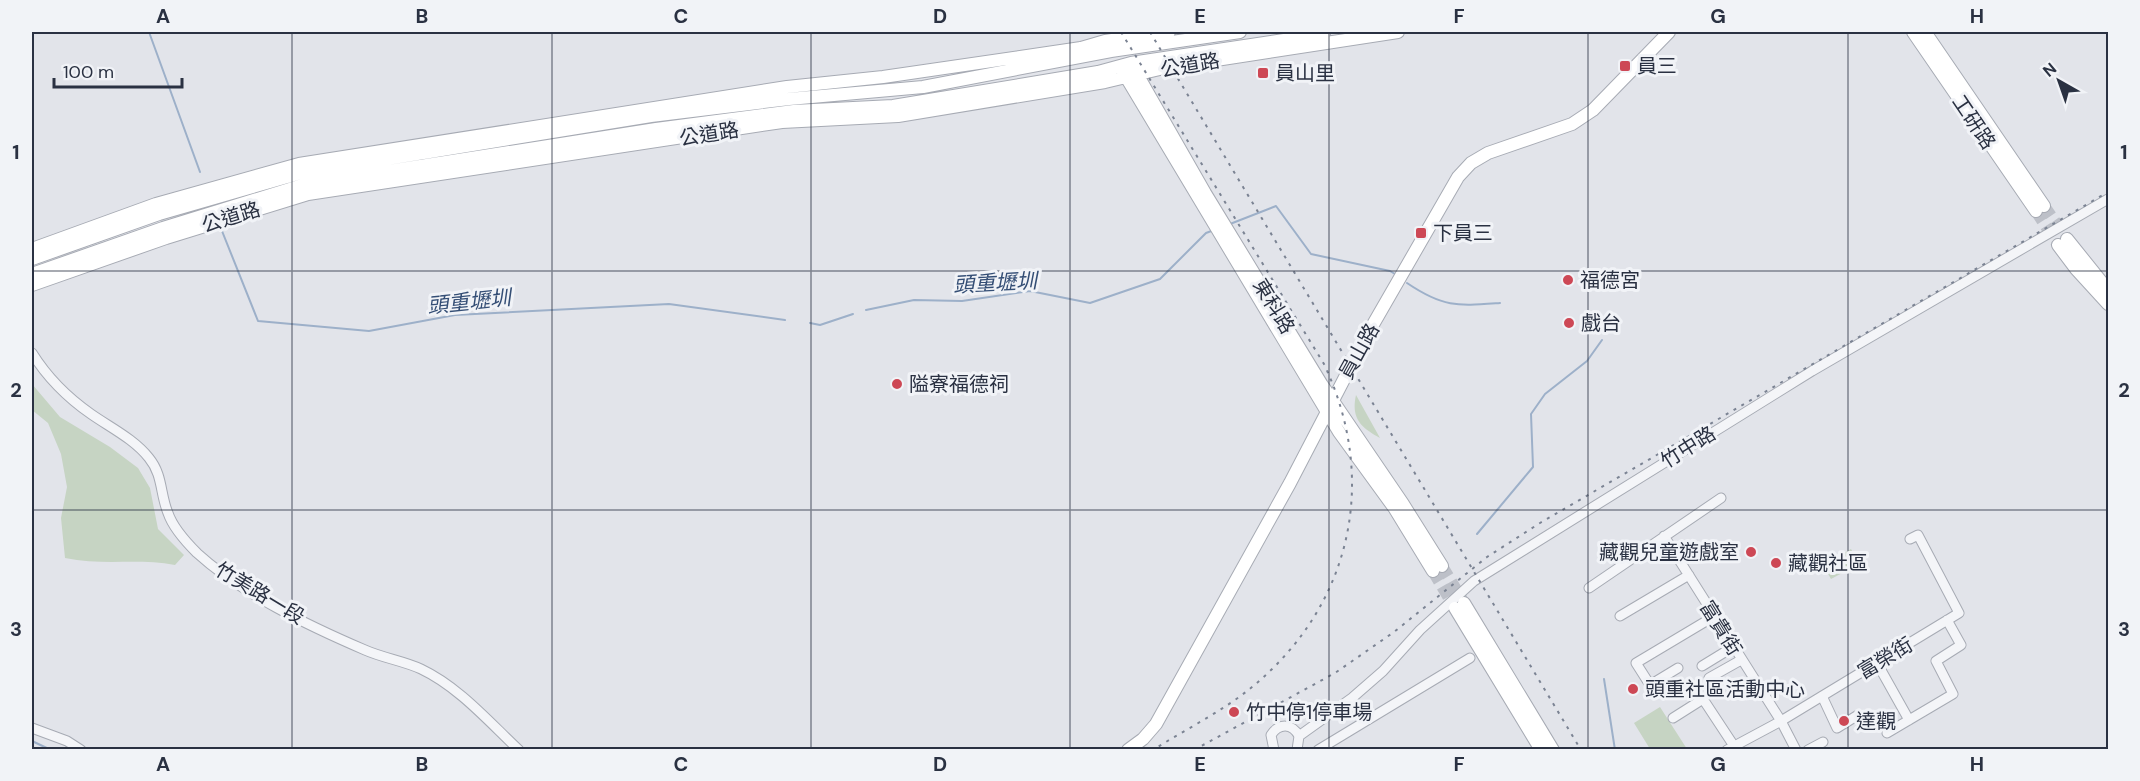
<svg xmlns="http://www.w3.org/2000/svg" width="2140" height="781" font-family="'DM Sans','Noto Sans TC',sans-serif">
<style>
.green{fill:#c6d4c3}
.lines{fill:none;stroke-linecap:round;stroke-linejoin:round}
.stream{stroke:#9db0c9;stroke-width:2}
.secondary-tunnel{stroke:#bdc0c8;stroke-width:12;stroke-dasharray:12 6;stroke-linecap:butt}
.street-casing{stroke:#a7abb4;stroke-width:11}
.secondary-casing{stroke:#a7abb4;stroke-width:14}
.street{stroke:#f4f5f8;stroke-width:9}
.secondary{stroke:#fff;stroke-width:12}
.rail{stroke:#7b8393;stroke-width:2;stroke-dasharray:3 6;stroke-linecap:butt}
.grid{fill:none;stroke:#2a3142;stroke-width:1.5;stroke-opacity:0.55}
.poi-dot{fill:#cd4855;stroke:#f1f3f7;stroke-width:2}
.labels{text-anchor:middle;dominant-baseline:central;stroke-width:6;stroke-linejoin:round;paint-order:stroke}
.street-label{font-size:20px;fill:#2a3142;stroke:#f1f3f7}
.poi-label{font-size:20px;fill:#2a3142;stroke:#f1f3f7;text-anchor:start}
.water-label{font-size:21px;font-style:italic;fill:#344e75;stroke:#f1f3f7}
.neatline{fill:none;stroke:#2a3142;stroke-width:2}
.grid-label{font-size:20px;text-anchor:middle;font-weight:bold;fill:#2a3142}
</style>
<rect width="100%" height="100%" fill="#e2e4ea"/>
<path class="green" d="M32 384 60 417 110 447 138 468 150 488 158 529 184 555 175 565C139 558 102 566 65 558L61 518 67 487 61 454 48 423 32 410Z
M1356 395 1380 438C1360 427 1351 418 1356 395Z
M1851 549 1859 564 1831 579 1823 565Z
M1660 707 1687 749H1650L1634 723Z"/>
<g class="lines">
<path class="stream" d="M149 32 200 172
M1230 224 1276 206 1311 254 1390 271 1395 274
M220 226 258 321 369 331 455 315 669 304 785 320
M1407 283C1444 308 1458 306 1500 303
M866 310 914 300 962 301 1030 291 1090 303 1160 279 1206 233 1214 230
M810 323 820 325 853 314
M1477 534 1533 467 1531 414 1545 394 1587 361 1602 340
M1604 679 1615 750
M32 741 51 750"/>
<path class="secondary-tunnel" d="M2044 206 2067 239
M2036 211 2058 245
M1442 566 1464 603
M1433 571 1455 608"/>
<defs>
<path id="street" d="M32 353C47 377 68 398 91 414 111 428 134 439 149 458 163 475 160 494 168 513 173 528 186 542 197 553 242 594 309 626 365 650 383 658 404 661 421 669 459 687 489 722 519 750
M1664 536 1781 721 1796 750
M1589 588 1721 498
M1620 616 1689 575
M1877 663 1909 720
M1702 666 1733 647
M1678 668 1650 685 1636 663 1713 617
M1709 678 1741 660
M1822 696 1837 728 1858 715
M1673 718 1703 699 1734 746
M32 728 67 741 81 750
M1887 733 1953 694 1936 661 1961 645 1947 620
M1299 736 1352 698 1383 671 1420 630 1474 581 1812 371 2108 199
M1274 750 1271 735C1279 723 1292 723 1299 736L1297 750
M1318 750 1470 658
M1727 750 1781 721 1959 613 1918 535 1910 539
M1808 750 1823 742"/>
<path id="secondary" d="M1913 32 2036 211
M1925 32 2044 206
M1133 67 1205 193 1322 385 1403 504 1442 566
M1123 72 1339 432 1395 509 1433 571
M2067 239 2108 290
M2058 245 2076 269 2108 304
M32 249 156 204 299 164 787 87 883 77 1081 48 1105 41 1169 32
M32 259 159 214 301 173 651 116 789 99 923 87 1111 51 1240 32
M32 274 163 228 306 184 656 129 794 111 893 106 1098 72 1131 63 1324 34
M32 285 166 238 308 194 782 122 898 116 1105 82 1164 68 1398 32
M1464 603 1553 750
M1455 608 1541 750
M1128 750 1143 739 1156 724 1290 483 1367 335 1458 177 1471 163 1488 153 1572 124 1593 110 1669 32"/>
</defs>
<use href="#street" class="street-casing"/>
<use href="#secondary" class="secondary-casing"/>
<use href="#street" class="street"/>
<use href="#secondary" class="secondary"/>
<path class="rail" d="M1121 32 1324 364C1379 480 1352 605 1252 687 1223 711 1186 729 1153 750
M1150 32 1581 750
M1194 750 1335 673 1394 632 1487 557 1540 523 2108 192"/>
</g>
<path class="grid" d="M292 32V750M552 32V750M811 32V750M1070 32V750M1329 32V750M1588 32V750M1848 32V750M32 271H2108M32 510H2108"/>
<g class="poi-dot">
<rect x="1619" y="60" width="12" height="12" rx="3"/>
<rect x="1257" y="67" width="12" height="12" rx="3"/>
<rect x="1415" y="227" width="12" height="12" rx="3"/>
<circle cx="1568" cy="280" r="6"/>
<circle cx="1569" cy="323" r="6"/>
<circle cx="897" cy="384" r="6"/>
<circle cx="1751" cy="552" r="6"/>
<circle cx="1776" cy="563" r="6"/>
<circle cx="1633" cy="689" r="6"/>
<circle cx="1234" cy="712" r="6"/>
<circle cx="1844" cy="721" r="6"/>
</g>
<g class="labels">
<g class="street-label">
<text transform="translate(1190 65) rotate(-10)">公道路</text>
<text transform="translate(1974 122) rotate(56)">工研路</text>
<text transform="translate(709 134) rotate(-9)">公道路</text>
<text transform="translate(231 217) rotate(-17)">公道路</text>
<text transform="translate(1274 306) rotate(59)">東科路</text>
<text transform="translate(1359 351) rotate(-61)">員山路</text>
<text transform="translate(1688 447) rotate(-32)">竹中路</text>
<text transform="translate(260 593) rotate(31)">竹美路一段</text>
<text transform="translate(1721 628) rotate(58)">富貴街</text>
<text transform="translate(1885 658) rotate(-31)">富榮街</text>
</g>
<g class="poi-label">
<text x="1637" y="66">員三</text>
<text x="1275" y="73">員山里</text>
<text x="1433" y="233">下員三</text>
<text x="1580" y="280">福德宮</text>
<text x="1581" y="323">戲台</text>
<text x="909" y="384">隘寮福德祠</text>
<text x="1739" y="552" text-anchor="end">藏觀兒童遊戲室</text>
<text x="1788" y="563">藏觀社區</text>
<text x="1645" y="689">頭重社區活動中心</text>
<text x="1246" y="712">竹中停1停車場</text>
<text x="1856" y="721">達觀</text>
</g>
<g class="water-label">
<text transform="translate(995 283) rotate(-3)">頭重壢圳</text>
<text transform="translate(469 302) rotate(-6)">頭重壢圳</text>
</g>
</g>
<rect width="2140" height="781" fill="none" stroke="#f1f3f7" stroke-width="66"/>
<g transform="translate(2059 81) rotate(320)" stroke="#f1f3f7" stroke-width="4.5" paint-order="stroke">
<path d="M0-4.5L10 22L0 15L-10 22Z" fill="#2a3142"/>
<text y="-9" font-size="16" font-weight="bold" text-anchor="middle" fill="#2a3142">N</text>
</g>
<path d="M54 78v9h128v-9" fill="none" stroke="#2a3142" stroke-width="3"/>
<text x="63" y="78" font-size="18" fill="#2a3142" stroke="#f1f3f7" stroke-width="4.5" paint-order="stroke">100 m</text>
<rect x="33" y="33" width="2074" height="715" class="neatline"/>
<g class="grid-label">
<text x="163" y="23">A</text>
<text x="422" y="23">B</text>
<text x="681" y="23">C</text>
<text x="940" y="23">D</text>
<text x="1200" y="23">E</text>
<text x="1459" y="23">F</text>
<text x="1718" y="23">G</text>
<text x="1977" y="23">H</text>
<text x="16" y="159">1</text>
<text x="2124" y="159">1</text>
<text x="16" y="397">2</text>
<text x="2124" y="397">2</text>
<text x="16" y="636">3</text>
<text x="2124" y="636">3</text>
<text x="163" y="771">A</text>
<text x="422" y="771">B</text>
<text x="681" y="771">C</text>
<text x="940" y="771">D</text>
<text x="1200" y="771">E</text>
<text x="1459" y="771">F</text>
<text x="1718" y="771">G</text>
<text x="1977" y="771">H</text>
</g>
</svg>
